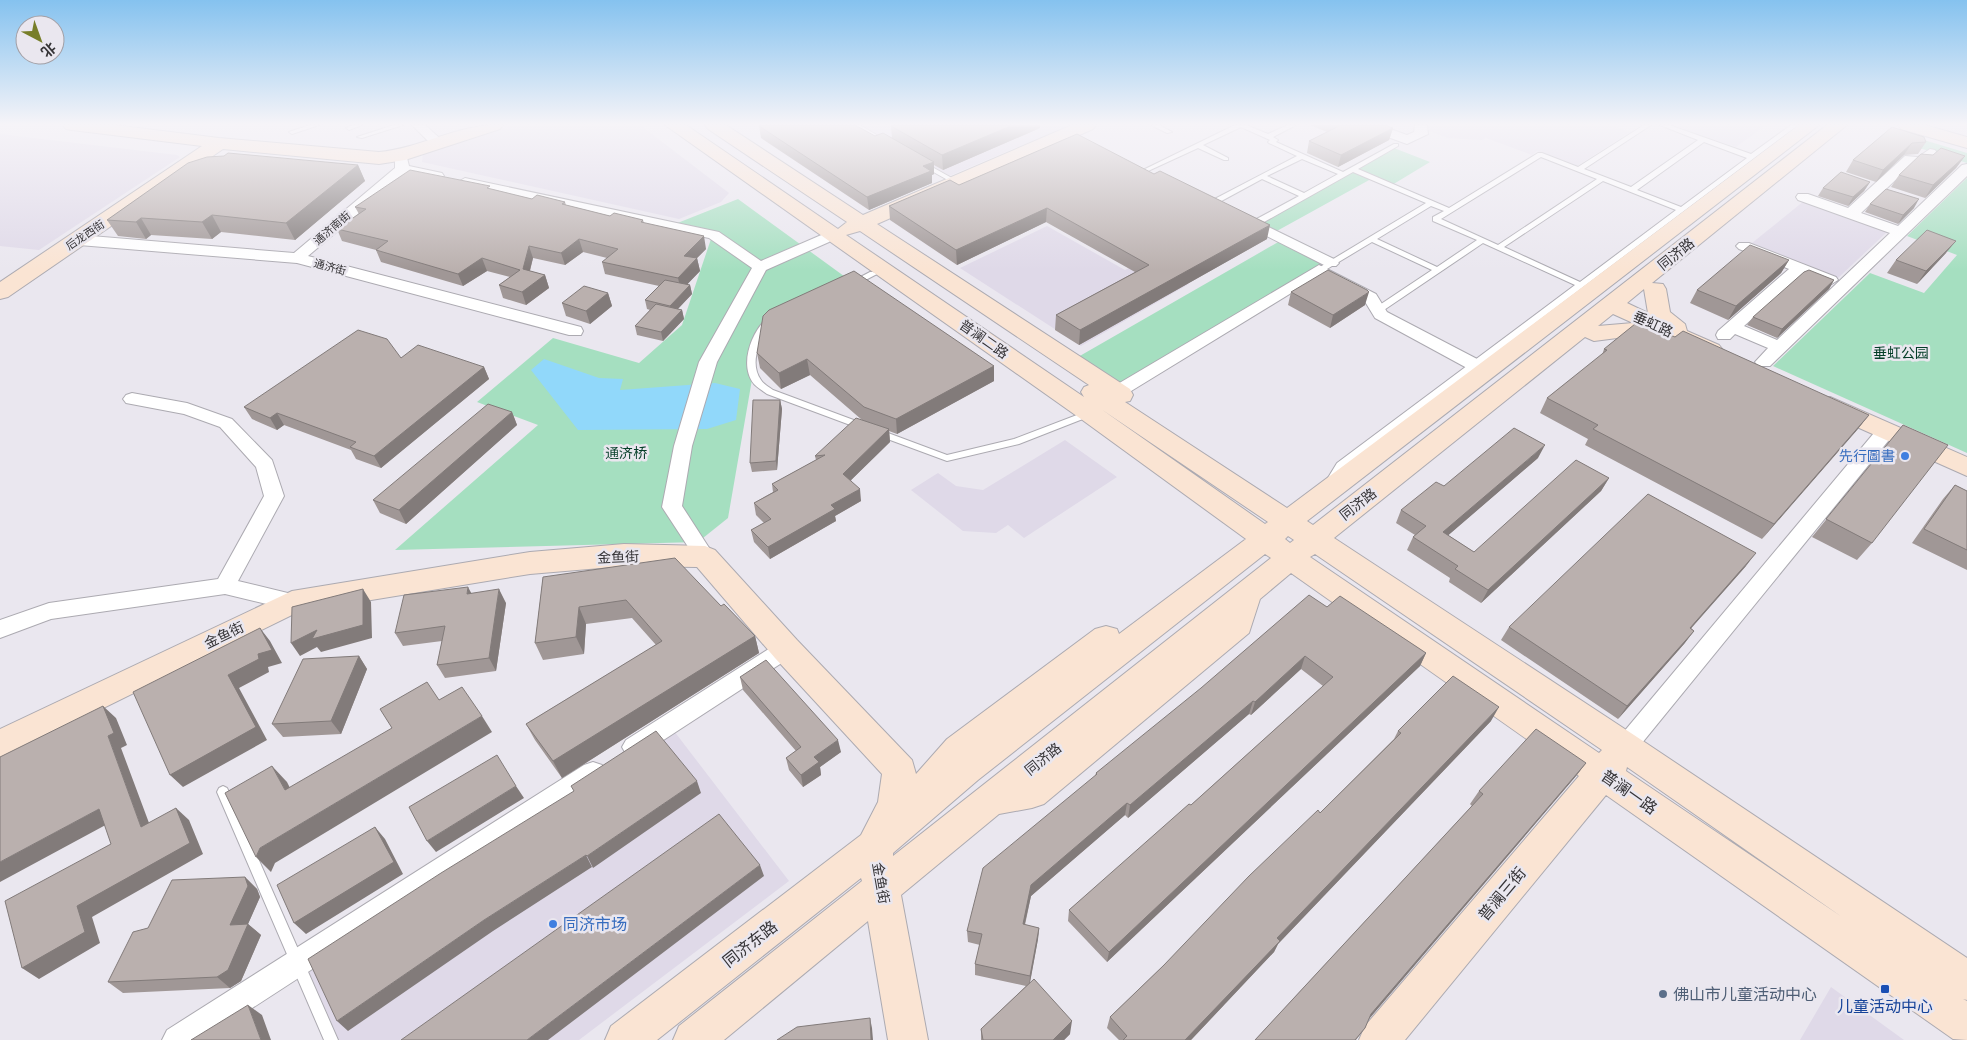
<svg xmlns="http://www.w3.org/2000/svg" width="1967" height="1040" font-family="'Public Sans','Noto Sans SC',sans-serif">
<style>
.built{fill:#dfd9e8}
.green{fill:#a5dfc0}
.water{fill:#91d8fa}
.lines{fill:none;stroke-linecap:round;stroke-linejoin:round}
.lane-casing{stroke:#acaab1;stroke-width:2}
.street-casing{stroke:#acaab1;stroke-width:2}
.secondary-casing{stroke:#acaab1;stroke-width:2}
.lane{fill:#fff;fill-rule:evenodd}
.street{fill:#fff;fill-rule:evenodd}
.secondary{fill:#fae4d3;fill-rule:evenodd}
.wall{fill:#a09796}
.shaded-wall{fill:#827b7a}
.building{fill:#bab0ae;stroke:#827b7a}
.shop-dot{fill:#3f7fe0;stroke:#eae7ef;stroke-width:2}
.transit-dot{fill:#1a4fb4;stroke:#eae7ef;stroke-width:2}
.service-dot{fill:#5c6f8a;stroke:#eae7ef;stroke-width:2}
.labels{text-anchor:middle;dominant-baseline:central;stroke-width:5;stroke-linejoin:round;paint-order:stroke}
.far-street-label{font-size:11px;fill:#363437;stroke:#eae7ef}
.street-label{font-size:14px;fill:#363437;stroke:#eae7ef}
.park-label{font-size:14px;fill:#043e28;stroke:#eae7ef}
.shop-label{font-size:14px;fill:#366cbe;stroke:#eae7ef;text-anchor:end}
.near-street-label{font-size:16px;fill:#363437;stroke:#eae7ef}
.near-shop-label{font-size:16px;fill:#366cbe;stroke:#eae7ef;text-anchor:start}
.near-service-label{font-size:16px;fill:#4e5e75;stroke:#eae7ef;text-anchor:start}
.near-transit-label{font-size:16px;fill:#164399;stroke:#eae7ef}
</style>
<rect width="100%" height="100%" fill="#eae7ef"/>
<path class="built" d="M513 125H640L729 193 721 202 679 219 422 162 423 154Z
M862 125H1060L1065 127 949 176Z
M1428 125H1611L1630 132 1577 166 1537 151 1532 155 1486 138 1482 140 1448 138 1429 131Z
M1671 125H1766L1736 147Z
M0 134 177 155 180 157 39 250 0 246Z
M1804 201 1887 232 1838 278 1752 243Z
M1047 226 1125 270 1145 260 1189 284 1081 346 960 268Z
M1065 440 1117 477 1024 538 1008 525 996 533 963 531 911 490 938 473 956 486 983 490Z
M674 731 789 881 579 1040H339L307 967Z
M1831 987 1904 1040H1800Z"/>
<path class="green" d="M1924 140 1967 153V163L1913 146Z
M1394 148 1430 162 1392 185 1356 169Z
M1353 171 1371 179 1275 232 1258 223Z
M1967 178V453L1773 366 1870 273 1924 293 1957 255 1907 236Z
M738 199 848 279 763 316 728 518 698 542 395 550 538 425 477 402 553 338 639 363 682 325 713 233 675 224Z
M1280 241 1323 263 1121 384 1078 357Z"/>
<path class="water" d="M544 359 599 378 623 379 620 390 715 383 740 389 736 420 707 429 578 430 531 370Z"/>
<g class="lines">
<defs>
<path id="lane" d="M310 125H319L292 134 289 132Z
M353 125H362L349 130 346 128Z
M394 125H403L362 138 357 137Z
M853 125H860L890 143 885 144Z
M1151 125H1159L1172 132 1167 133Z
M1235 125H1246L1268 134 1288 125H1296L1273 137 1278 140 1276 142 1343 172 1394 144H1398V146L1358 169 1449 208 1538 153H1542L1578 167 1644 125H1651L1584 169 1631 187 1698 140 1660 125H1669L1751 154 1791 125H1798L1344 467 1334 483 1331 484 1326 481 1337 463 1575 285 1483 243 1381 312H1375V308L1432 270 1372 242 1322 272H1319L1315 270 1426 203 1353 172 1257 226H1251V222L1299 196 1262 179 1214 205 1207 203 1297 156 1269 143 1268 142 1270 140 1241 127 1203 145 1228 158V160H1224L1198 148 1148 171 1143 170ZM1704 142 1747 158 1681 207 1637 190ZM1541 157 1597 179 1498 245 1441 219ZM1302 159 1338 174 1304 193 1267 176ZM1603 181 1676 210 1580 282 1504 247ZM1431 206 1444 211 1433 217V221L1477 240 1437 267 1377 239Z
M921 163H925L959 182 953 183 921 165Z
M870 272H873L877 274 856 285H853L849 283Z
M766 319H772L773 321C761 336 748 362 761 380 763 384 769 387 773 390L867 425 869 427 867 429H861L767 394C763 391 758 388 754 384 739 365 751 334 766 319Z
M1090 410 1093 411 1095 413 1093 415 1019 444 947 461 874 434 872 432 877 429 880 430 947 455 1014 439Z
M223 786 227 788 229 792 338 1040H324L217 792 219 788Z"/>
<path id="street" d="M412 125H425L445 143 443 146H433Z
M1361 125H1379L1407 135 1414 132 1415 125H1427L1428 134 1407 144 1363 128Z
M1930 149 1935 150 1937 153 1925 165 1912 164 1861 213 1898 226 1962 165 1967 164V176L1770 366H1758L1755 362 1768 348 1735 334 1730 339H1718L1716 335 1718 331 1789 269 1739 249 1736 246 1739 243H1749L1836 277 1838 280 1830 285 1802 274 1744 326 1777 340 1890 233 1798 200 1796 197 1798 194H1808L1848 208 1905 156 1918 157Z
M399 153 407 158 409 166 442 173 444 176 437 180 405 174 308 256 581 327 583 331 581 335H569L297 263 79 245 71 240 79 235 294 253 395 168V161L392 157Z
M465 178 719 232 761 261 819 236 824 234 832 239 829 242 766 270 717 362 692 446 682 506 715 557 712 562 705 565 698 562 662 507 674 446 699 362 752 268 709 238 460 185 458 182Z
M1244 215 1336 260 1339 263 1336 266H1326L1239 222 1237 219Z
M1319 265 1376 294 1387 312 1479 360 1482 364 1479 368H1467L1375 318 1364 300 1319 276 1123 396H1111L1108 392 1111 388Z
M132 393 187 403 232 419 272 460 284 496 238 581 300 596 303 602 300 608 292 610 225 594 51 619 0 638V620L49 603 218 579 264 496 256 467 220 427 184 414 126 403 123 399 126 395Z
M1886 425 1893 427 1895 431 1893 435 1633 754 1625 757 1617 754 1613 747 1617 740 1879 427Z
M786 640 794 643 797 649 794 655 642 754 634 757 626 754 622 747 626 740 778 643Z
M593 762 602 765 605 773 602 781 203 1040H162L167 1030 584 765Z"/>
<path id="secondary" d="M63 125H114L219 138 379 152C422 148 459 123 503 125L500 129 405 160 379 164 223 149 8 297 0 299V282L202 146 72 130 66 129Z
M665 125H686L838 229 847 222 708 129 705 125H726L863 215 1072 125H1096L1093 129 877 224 1130 389 1133 395 1130 401 1125 402 1287 508 1799 125H1819L1307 521 1313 525 1827 125H1847L1652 283 1663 284 1666 289 1670 312 1685 324 1687 331 1719 345 1723 350 1719 355 1711 357 1703 355 1665 338 1657 340 1625 337 1594 341 1585 337 1334 538 1637 737 1967 958V1000L1963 999 1967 1001V1040L1953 1039 1606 795 1405 1040H1359L1365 1026 1579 776 1291 573 1260 599 1249 633 1044 804 1032 808 999 814 901 895 928 1040H888L868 921 724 1040H673L679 1026 862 881 861 878 657 1040H605L611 1026 861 835 878 802 882 774 775 658 697 567 624 566 530 574 298 612 0 759V729L292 591 530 552 624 544 705 546 715 550 797 640 912 760 916 774 947 739 1095 629 1106 626 1117 629 1119 634 1246 539 1081 419ZM860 231 1089 385 1084 387 1081 392 1084 397 846 235ZM1644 289 1648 313 1627 303ZM1613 314 1633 323 1598 326ZM1101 409 1268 522 1265 524ZM1288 536 1294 540 1290 543 1285 539ZM1265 554 1271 558 893 856V853L978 780ZM1315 554 1602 750 1599 753 1310 557ZM1627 767 1842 917 1626 771Z
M1898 125H1925L1967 137V148L1901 129Z
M1830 397 1967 457V476L1821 411 1818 405 1821 399Z"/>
</defs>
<use href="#lane" class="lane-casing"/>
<use href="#street" class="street-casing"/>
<use href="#secondary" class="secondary-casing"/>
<use href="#lane" class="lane"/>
<use href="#street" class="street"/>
<use href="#secondary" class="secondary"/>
</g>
<path class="wall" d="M895 125H1040V128L943 170 934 165V174L932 175V183L869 210 761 138 759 126 892 138 891 126Z
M1310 125H1385L1393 128 1389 140 1338 167 1307 153 1309 141 1327 132Z
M1892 127 1926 142 1918 154 1904 155 1876 182 1846 172 1853 160Z
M1933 155 1965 156 1956 168 1925 198 1891 187 1899 175Z
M358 165 365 181 295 240 221 232 212 239 151 235 146 239 118 236 107 220Z
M1154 174 1267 239 1079 345 1055 330 1056 315 1135 272 1046 222 957 265 890 220 889 206 959 185Z
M1870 182 1864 191 1848 206 1818 196 1823 188Z
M491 189 532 199 565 202 566 205 610 216 643 220 644 223 706 249 697 258 700 271 687 284 690 285 692 294 678 309 682 310 684 319 663 341 637 335 635 326 650 310 647 309 645 300 659 286 605 274 602 262 607 258 583 252 565 265 533 258 530 271 545 275 549 288 526 305 503 298 499 285 510 277 487 271 463 286 381 262 376 250 342 241 337 229 359 214 355 207Z
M1870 204 1914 208 1898 224 1865 212Z
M1946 253 1917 284 1887 273 1896 260Z
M1789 260 1781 273 1728 320 1690 303 1697 290Z
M1834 280 1829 289 1777 338 1747 325 1753 317Z
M1291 292 1365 305 1330 328 1288 305Z
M608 293 612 306 590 324 566 316 562 303Z
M1675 337 1869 415 1857 430 1762 539 1585 445 1588 439 1540 413 1547 398 1602 355 1604 349Z
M757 353 994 366V381L897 434 889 431 890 442 851 480 861 501 835 516 836 521 770 559 754 542 751 530 764 523 756 515 754 503 773 492 772 484 816 460 815 456 862 420 810 375 781 389 760 368Z
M401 358 484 367 489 379 381 468 356 459 351 450 284 425 277 430 252 419 244 407Z
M780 400 782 409 777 470 752 472 750 463Z
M512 412 517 425 406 524 380 513 373 500Z
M1903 425 1872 543 1857 560 1812 537Z
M1538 458 1448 535 1474 552 1609 478 1601 491 1481 603 1449 582 1450 578 1407 550 1413 537 1415 535 1396 523 1401 510 1444 486Z
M1955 485 1967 491V570L1912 543 1943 499Z
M1746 566 1691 628 1694 631 1684 644 1618 719 1501 640 1509 627Z
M543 577 721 606 755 636 759 653 562 778 535 740 526 724 656 645 632 618 586 624 584 654 543 660 535 643Z
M471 593 506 603 496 671 445 678 437 665 442 641 403 646 395 633Z
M1327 607 1426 653 1420 666 1107 962 1068 921 1069 910 1191 805 1323 686 1301 669 1251 715 1249 714 1128 818 1125 815 1031 896 1025 925 1039 928 1038 939 1030 983 1070 1034 1064 1040H981V1029L1026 986 975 975V964L980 945 968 942 967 931 1095 776 1096 773Z
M359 656 367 669 341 734 283 737 272 724Z
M740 677 841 752 820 767 821 775 803 787 789 770 786 758 796 751 743 690Z
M1491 721 1278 944 1274 952 1191 1040H1119L1107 1028 1110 1017 1164 965 1320 813 1394 739 1398 731Z
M1586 763 1576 776 1369 1018 1365 1028 1356 1040H1255L1472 806 1470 804 1479 791Z
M245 877 257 889 260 897 248 924 261 935 241 981 230 988 123 993 108 982 148 928Z"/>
<path class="shaded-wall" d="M1013 125H1040V128L943 170 942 155Z
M1393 128 1389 140 1338 167 1341 155Z
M1912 143 1904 155 1876 182 1883 170Z
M1965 156 1956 168 1925 198 1933 185Z
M934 162V174L932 175V183L869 210 867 197 923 166Z
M358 165 365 181 295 240 286 223Z
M1870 182 1864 191 1848 206 1853 197Z
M1919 199 1914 208 1898 224 1903 215Z
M1047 208 1046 222 957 265 956 250Z
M212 215 221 232 212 239 202 222Z
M141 218 151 235 146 239 136 222Z
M1270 225 1267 239 1079 345 1080 330Z
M704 236 706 249 687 268 684 256Z
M579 239 583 252 565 265 561 253Z
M1956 241 1946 253 1917 284 1926 271Z
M529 246 533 258 527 281 523 269Z
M482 258 487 271 463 286 458 274Z
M697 258 700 271 681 291 678 278Z
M1789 260 1781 273 1728 320 1736 306Z
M545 275 549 288 526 305 522 292Z
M1834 280 1829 289 1777 338 1782 329Z
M690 285 692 294 672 315 670 306Z
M1369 292 1365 305 1330 328 1333 315Z
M608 293 612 306 590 324 586 311Z
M682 310 684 319 663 341 661 332Z
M807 359 810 375 781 389 779 373Z
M994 366V381L897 434 896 419Z
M484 367 489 379 381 468 374 456Z
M780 400 782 409 777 470 776 461Z
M512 412 517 425 406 524 399 510Z
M277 413 284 425 277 430 270 418Z
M1869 415 1857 430 1762 539 1774 524Z
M889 429 890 442 845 486 843 474Z
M1545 445 1538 458 1437 545 1443 532Z
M1609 478 1601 491 1481 603 1488 590Z
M860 489 861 501 835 516 836 521 770 559 768 547 831 505Z
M1756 553 1746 566 1680 641 1690 628Z
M468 587 475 600 467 594Z
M363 589 371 602 372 638 321 652 317 647 300 656 291 643Z
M499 589 506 603 496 671 489 658Z
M579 607 586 624 584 654 576 637Z
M260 628 270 641 282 663 268 667 269 672 239 688 267 740 183 787 170 775 228 675 258 654Z
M1694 631 1684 644 1618 719 1627 706Z
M755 636 759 653 562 778 553 761Z
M1426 653 1420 666 1107 962 1109 952Z
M359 656 367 669 341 734 331 721Z
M1305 656 1301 669 1251 715 1255 702Z
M1253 701 1249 714 1128 818 1130 805Z
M103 706 116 718 127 745 121 748 155 839 141 827 108 736Z
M1499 707 1491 721 1278 944 1274 952 1191 1040H1185L1277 938Z
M482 716 492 732 275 863 271 872 256 857 260 848Z
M838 740 841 752 820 767 821 775 803 787 801 775 814 757Z
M1586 763 1576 776 1364 1025 1371 1014Z
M272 766 287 782 299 806 285 790Z
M697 781 701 793 593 868 587 856Z
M516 786 524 798 436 852 427 841Z
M1127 803 1125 815 1031 896 1022 936 1023 924 1031 885Z
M176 808 189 820 203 854 92 917 100 943 39 979 22 968 77 906Z
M99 809 113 821 0 882V862Z
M375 827 385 839 403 874 306 934 294 923Z
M586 855 592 867 493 931 348 1031 337 1021 484 920Z
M760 865 764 876 548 1040H527Z
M245 877 257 889 260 897 248 924 261 935 241 981 230 988 217 977 230 925Z
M1039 928 1038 939 1029 987 1030 976Z
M248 1005 262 1015 271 1040H261Z
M870 1018 872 1028 873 1040H871Z
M1072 1021 1070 1034 1064 1040H1053Z"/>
<path class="building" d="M762 125H855L875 136 883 133 934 162 923 166 931 171 867 197 759 126Z
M895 125H1013L942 155 891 126Z
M1341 125H1385L1393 128 1341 155 1309 141Z
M1892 127 1924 137 1926 142 1912 143 1883 170 1853 160Z
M1077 134 1154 174 1160 171 1270 225 1080 330 1056 315 1149 265 1047 208 956 250 889 206 950 180 959 185Z
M1941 148 1965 156 1933 185 1899 175 1921 154 1933 155Z
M228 153 358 165 286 223 212 215 202 222 141 218 136 222 107 220 188 163 207 157 224 156Z
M410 170 490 186 487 188 532 199 537 195 565 202 562 204 610 216 614 213 643 220 641 222 704 236 684 256 697 258 678 278 602 262 618 249 579 239 561 253 529 246 523 269 545 275 522 292 499 285 520 270 482 258 458 274 376 250 388 241 337 229 366 209 355 207Z
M1841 172 1870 182 1853 197 1823 188Z
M1886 189 1919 199 1903 215 1870 204Z
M1927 230 1956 241 1926 271 1896 260Z
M1750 245 1789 260 1736 306 1697 290Z
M1328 270 1367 290 1369 292 1333 315 1291 292Z
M1809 270 1834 280 1782 329 1753 317 1804 272Z
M854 271 994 366 896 419 864 407 807 359 779 373 757 353 763 316 769 310Z
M665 280 690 285 670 306 645 300Z
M584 286 608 293 586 311 562 303Z
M656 304 682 310 661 332 635 326Z
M1635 324 1648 325 1675 337 1683 331 1869 415 1774 524 1593 429 1598 425 1547 398 1607 350 1604 349Z
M358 330 387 339 401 358 418 345 484 367 374 456 350 447 356 442 277 413 270 418 244 407Z
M753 400H780L776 461 750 463Z
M488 404 512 412 399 510 373 500Z
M856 418 889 429 843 474 860 489 831 505 835 509 768 547 751 530 771 519 754 503 778 490 772 484 825 455 815 456Z
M1903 425 1948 445 1872 543 1826 519Z
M1514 428 1545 445 1443 532 1474 552 1576 460 1609 478 1488 590 1455 569 1458 566 1413 537 1426 526 1401 510 1436 482 1444 486Z
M1955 485 1967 491V550L1924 529Z
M1648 494 1756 553 1690 628 1694 631 1627 706 1509 627Z
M675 558 721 606 724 604 755 636 553 761 526 724 662 641 626 600 579 607 576 637 535 643 543 577Z
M468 587 467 594 499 589 489 658 437 665 445 626 395 633 404 595Z
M363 589V625L312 639 317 630 291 643 292 607Z
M1309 595 1327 607 1340 596 1426 653 1109 952 1069 910 1189 804 1191 805 1333 677 1305 656 1255 702 1253 701 1130 805 1127 803 1031 885 1023 924 1039 928 1030 976 975 964 982 934 967 931 983 868 1097 774 1096 773 1201 688Z
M260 628 272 650 258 654 259 659 228 675 256 727 170 775 133 692Z
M359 656 331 721 272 724 303 659Z
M766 660 838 740 814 757 819 762 801 775 786 758 801 747 740 677Z
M1453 676 1499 707 1277 938 1280 941 1185 1040H1123L1127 1036 1110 1017 1164 965 1249 876 1318 810 1320 813 1401 733 1398 731Z
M427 682 439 700 462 687 482 716 260 848 256 857 225 793 272 766 285 790 392 728 380 709Z
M103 706 114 733 108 736 141 827 176 808 190 843 77 906 85 932 22 968 5 901 111 844 99 809 0 862V757Z
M1536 729 1586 763 1371 1014 1365 1028 1355 1040H1255L1483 794 1479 791Z
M656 731 697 781 587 856 586 855 484 920 337 1021 308 959 441 873 574 791 571 786Z
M497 755 516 786 427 841 409 807Z
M719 814 760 865 527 1040H401Z
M375 827 394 862 294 923 277 885Z
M245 877 248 886 230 925 248 924 228 970 217 977 108 982 133 932 148 928 172 880Z
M1034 979 1072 1021 1053 1040H983L981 1029Z
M248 1005 261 1040H191Z
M870 1018 871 1040H777L797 1027Z"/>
<linearGradient id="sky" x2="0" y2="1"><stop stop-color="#85c2ef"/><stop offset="0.46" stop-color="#f6f4f8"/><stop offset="1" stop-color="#f6f4f8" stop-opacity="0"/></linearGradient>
<rect width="1967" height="270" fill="url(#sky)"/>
<g class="shop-dot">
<circle cx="1905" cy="456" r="5"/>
<circle cx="553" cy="924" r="5"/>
</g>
<rect class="transit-dot" x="1880" y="984" width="10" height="10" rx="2.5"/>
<circle class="service-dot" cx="1663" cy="994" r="5"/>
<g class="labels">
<g class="far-street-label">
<text transform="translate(332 228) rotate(-41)">通济南街</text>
<text transform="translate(85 235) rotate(-34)">后龙西街</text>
<text transform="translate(330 267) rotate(15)">通济街</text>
</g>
<g class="street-label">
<text transform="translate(1676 254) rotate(-39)">同济路</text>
<text transform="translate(1653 324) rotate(25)">垂虹路</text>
<text transform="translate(984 339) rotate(35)">普澜二路</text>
<text transform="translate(1358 504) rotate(-38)">同济路</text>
<text transform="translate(618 557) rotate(-2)">金鱼街</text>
<text transform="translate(224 635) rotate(-26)">金鱼街</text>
<text transform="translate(1043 759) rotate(-39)">同济路</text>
<text transform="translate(881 883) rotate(80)">金鱼街</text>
</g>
<g class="park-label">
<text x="1901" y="353">垂虹公园</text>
<text x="626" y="453">通济桥</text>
</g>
<g class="shop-label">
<text x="1895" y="456">先行圖書</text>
</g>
<g class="near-street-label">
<text transform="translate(1629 792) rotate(35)">普澜一路</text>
<text transform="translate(1502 894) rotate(-50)">普澜三街</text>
<text transform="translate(750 944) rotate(-38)">同济东路</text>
</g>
<g class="near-shop-label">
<text x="563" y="924">同济市场</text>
</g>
<g class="near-service-label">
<text x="1673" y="994">佛山市儿童活动中心</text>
</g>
<g class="near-transit-label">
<text x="1885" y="1006">儿童活动中心</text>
</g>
</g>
<g transform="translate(40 40) rotate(139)"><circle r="24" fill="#eae7ef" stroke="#a29fa5"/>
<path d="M0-4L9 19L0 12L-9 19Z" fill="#777e29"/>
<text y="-8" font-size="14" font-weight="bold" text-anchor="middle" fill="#363437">北</text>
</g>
</svg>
